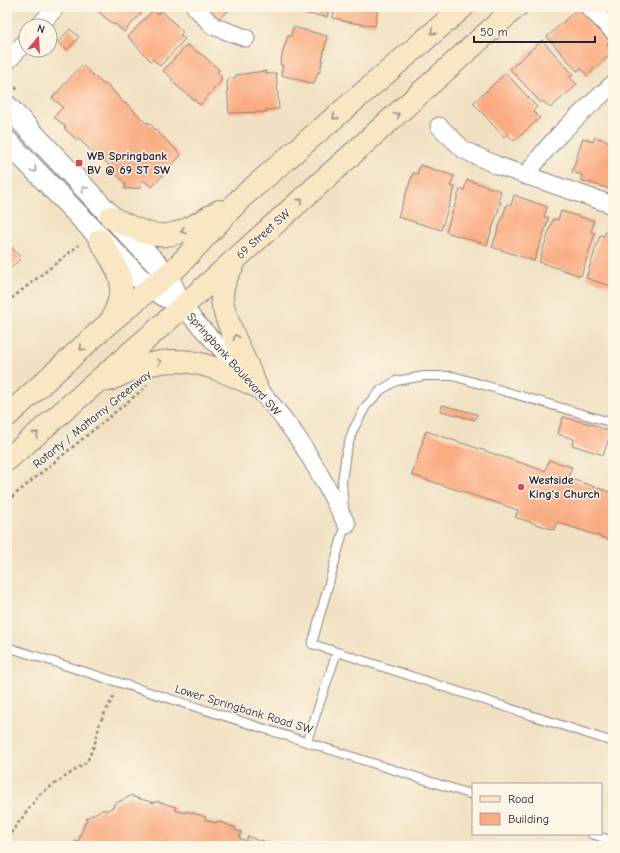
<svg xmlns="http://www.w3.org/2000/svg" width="620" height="853" font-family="'Comic Neue',sans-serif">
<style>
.building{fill:#faab80}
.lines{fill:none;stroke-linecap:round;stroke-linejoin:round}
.service-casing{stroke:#8a827e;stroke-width:10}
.minor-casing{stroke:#8a827e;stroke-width:19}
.tertiary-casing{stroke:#8a827e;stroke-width:23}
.secondary-casing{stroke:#8a827e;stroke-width:24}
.path{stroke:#8a827e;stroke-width:2.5;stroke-dasharray:3 3;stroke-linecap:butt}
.service{stroke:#fff;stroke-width:8}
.minor{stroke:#fff;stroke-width:17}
.tertiary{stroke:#fff;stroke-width:21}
.secondary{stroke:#f9e7c3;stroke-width:22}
.oneway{stroke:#988e86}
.oneway2{stroke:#9c9ca7}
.poi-dot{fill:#d1495b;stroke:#fcf5e5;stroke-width:1.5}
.labels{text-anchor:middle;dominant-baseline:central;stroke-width:3;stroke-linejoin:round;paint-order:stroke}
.poi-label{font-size:12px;font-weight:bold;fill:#22223b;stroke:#fcf5e5;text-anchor:start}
.street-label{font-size:12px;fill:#22223b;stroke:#fcf5e5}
</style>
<rect width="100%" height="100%" fill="#fcf5e5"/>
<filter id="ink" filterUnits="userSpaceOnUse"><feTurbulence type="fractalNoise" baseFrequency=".025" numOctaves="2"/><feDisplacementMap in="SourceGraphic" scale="8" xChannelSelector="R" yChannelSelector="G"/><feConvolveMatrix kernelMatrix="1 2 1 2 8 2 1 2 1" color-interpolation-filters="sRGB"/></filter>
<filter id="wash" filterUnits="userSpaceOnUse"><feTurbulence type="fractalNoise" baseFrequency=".012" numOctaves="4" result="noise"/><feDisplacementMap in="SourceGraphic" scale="16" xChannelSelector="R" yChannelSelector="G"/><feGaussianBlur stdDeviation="0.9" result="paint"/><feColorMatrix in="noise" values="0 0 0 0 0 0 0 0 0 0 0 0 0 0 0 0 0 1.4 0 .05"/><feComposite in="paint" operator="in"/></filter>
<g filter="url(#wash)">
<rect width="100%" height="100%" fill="#f1e1c2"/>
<g id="blocks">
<path class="building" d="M7 7H15L7 17Z
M97 7H147L124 32 115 24 114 25 95 9Z
M207 7H224L228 11 218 19Z
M282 7H329L327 17 294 12 295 10Z
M335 7H378L375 26 342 21 343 20 333 18Z
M579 7 610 41 607 44 613 51 587 76 581 68 577 71 547 37Z
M153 10 158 14 161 10 183 32 180 35 185 39 160 66 153 59 151 61 128 37Z
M293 27 327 36 320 72H318L314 84 281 75 283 65H280L283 51 288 36H291Z
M70 29 79 37 67 50 58 42Z
M542 40 573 74 570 77 577 85 550 108 543 101 541 103 510 69Z
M187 45 206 58 219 70 217 72 221 76V81L200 105 171 81 173 79 163 71Z
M82 65 104 85 105 83 125 104 126 103 147 124 148 122 181 155 152 187 143 180 141 183V188L125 189V183L108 167 109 165 100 157 99 159 78 138 77 140 64 128 66 127 54 117 63 107 52 98Z
M266 71V74L276 73 279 109 266 110 267 112 229 113 227 82 230 78H236V75Z
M506 73 537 107 533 111 540 118 514 141 507 134 504 137 473 103Z
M595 137 613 143V190L581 180 582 175 572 172 583 138 593 142Z
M420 165 454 176 450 186 455 187 441 230 398 217 413 173 417 174Z
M467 180 501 191 498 201 501 202 487 245 446 232 460 189 464 190Z
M514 195 547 207 544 217 549 218 534 261 492 247 507 204 511 205Z
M561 211 594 221 591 232 595 233 581 276 539 262 553 219 558 220Z
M608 227 613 228V287L586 278 600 235 604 236Z
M7 242 21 258 7 271Z
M442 405 477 414 475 420 441 411Z
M563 417 594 425 611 432 603 455 572 445 574 439 558 434Z
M426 431 545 471 549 460 572 467 568 478 613 493V541L557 522 554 530 515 517 518 510 412 475Z
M132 795 133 797 155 803 156 801 176 807 175 810 185 813 186 811 206 817 205 820 216 823 217 821 236 828 235 830 242 832 239 838 246 841 248 836 261 842V840L272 844 271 846H74L76 841 78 842 85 822 87 821 86 818 104 809 105 811 114 807 113 805Z"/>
</g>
</g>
<g filter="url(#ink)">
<use href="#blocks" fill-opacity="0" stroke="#8a827e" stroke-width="1"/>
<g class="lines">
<defs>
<path id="service" d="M344 509 342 482 346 452 353 430 366 406 381 390 396 381 424 376H453L613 423
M7 647 473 795
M337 652 312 644 346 522
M307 741 337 652 613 742
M592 834 613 841"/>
<path id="minor" d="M195 7 213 26 246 38
M589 7 613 31
M39 26 56 7
M7 62 26 41
M439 126 464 150 496 165 613 205
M526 176C551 138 580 115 613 84
M182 306C220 351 266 391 299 440 317 467 332 496 347 525"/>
<path id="tertiary" d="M7 106 167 275 182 306
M7 141 139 278 166 297"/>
<path id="secondary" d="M111 217C161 244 172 240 219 211
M100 240C120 274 130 281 112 319
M234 263C227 274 221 286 222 300 225 323 247 363 256 386
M109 380C170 350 197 358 256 386
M7 416 111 321 179 265 241 198 463 7
M7 460 160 327 516 7"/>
</defs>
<use href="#service" class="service-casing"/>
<use href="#minor" class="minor-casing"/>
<use href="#tertiary" class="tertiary-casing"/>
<use href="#secondary" class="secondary-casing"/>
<path class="path" d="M11 83 18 90
M7 302 79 245
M7 501 147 386
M7 838 40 794 87 762 96 740 100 722 115 694"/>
<use href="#service" class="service"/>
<use href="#minor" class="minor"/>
<use href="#tertiary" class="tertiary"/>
<use href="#secondary" class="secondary"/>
</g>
<defs><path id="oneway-chevron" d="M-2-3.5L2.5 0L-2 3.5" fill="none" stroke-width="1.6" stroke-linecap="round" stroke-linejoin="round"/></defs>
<g class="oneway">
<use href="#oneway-chevron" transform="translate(433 32) rotate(139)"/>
<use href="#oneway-chevron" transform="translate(397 115) rotate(-42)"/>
<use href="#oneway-chevron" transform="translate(335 117) rotate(139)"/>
<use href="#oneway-chevron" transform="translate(300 201) rotate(-42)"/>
<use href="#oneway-chevron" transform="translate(183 231) rotate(160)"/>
<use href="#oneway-chevron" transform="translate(236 337) rotate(-114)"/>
<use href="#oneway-chevron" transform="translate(82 348) rotate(138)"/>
<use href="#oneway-chevron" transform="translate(159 362) rotate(-10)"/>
<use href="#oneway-chevron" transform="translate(36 434) rotate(-41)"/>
</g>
<g class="oneway2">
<use href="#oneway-chevron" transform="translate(34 170) rotate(47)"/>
<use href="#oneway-chevron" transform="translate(84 189) rotate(-133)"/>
</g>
</g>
<g class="poi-dot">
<rect x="75" y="159" width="8" height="8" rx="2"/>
<circle cx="521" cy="487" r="4"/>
</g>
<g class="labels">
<g class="poi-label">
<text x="87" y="156">WB Springbank<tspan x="87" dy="14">BV @ 69 ST SW</tspan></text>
<text x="529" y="480">Westside<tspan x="529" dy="14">King's Church</tspan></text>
</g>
<g class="street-label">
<text transform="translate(263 234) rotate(-42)">69 Street SW</text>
<text transform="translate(234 364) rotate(48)">Springbank Boulevard SW</text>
<text transform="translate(92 419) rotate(-39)">Rotarty / Mattamy Greenway</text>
<text transform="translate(244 709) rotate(17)">Lower Springbank Road SW</text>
</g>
</g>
<rect width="620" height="853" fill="none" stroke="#fcf5e5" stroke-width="24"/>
<rect x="472" y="783" width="130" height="52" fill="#fcf5e5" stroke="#a5a1a1"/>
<rect x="480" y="796" width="20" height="6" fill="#f9e7c3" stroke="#a5a1a1"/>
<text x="508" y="803" font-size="12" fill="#22223b">Road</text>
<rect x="480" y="813" width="20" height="12" fill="#faab80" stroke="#a5a1a1"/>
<text x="508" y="823" font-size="12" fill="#22223b">Building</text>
<g transform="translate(38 38) rotate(18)"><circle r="19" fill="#fcf5e5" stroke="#a5a1a1"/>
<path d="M0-3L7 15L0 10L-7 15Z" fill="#d1495b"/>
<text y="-6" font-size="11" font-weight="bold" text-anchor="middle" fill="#22223b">N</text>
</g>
<path d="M474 36v6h121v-6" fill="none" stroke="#22223b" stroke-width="2"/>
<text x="480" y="36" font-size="12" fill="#22223b" stroke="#fcf5e5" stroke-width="3" paint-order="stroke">50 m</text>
</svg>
